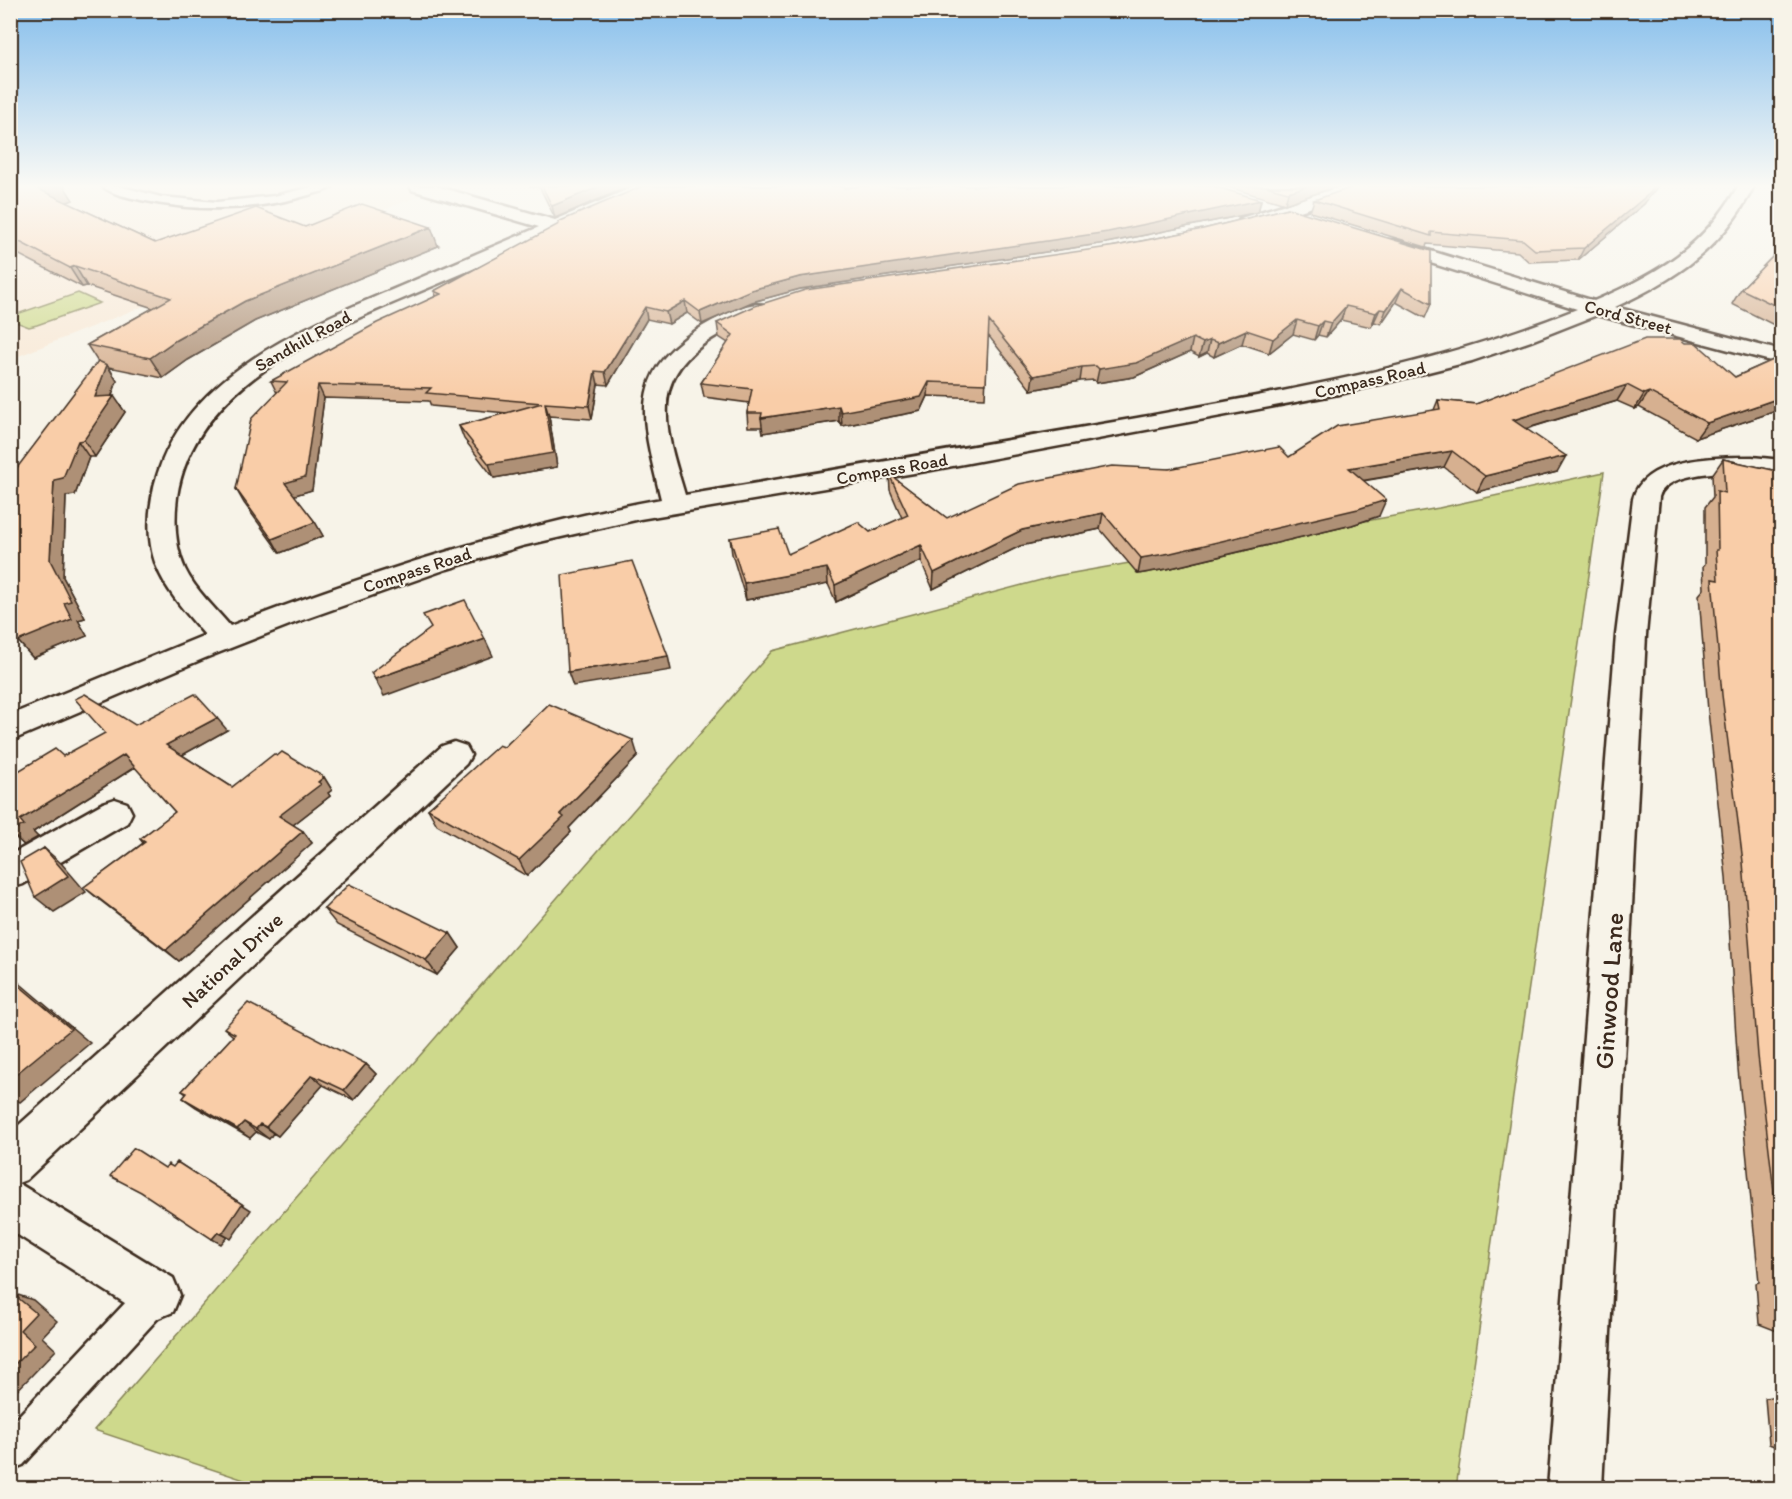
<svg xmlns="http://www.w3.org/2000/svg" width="1792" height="1499" font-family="Itim,sans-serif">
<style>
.built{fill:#f8e8d5}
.green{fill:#ced98c;stroke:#848255;stroke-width:1.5}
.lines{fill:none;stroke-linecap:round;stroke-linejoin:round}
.lane-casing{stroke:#3b2a1e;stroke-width:5}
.street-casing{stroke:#3b2a1e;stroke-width:5}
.lane{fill:#f7f3e8;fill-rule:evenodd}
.street{fill:#f7f3e8;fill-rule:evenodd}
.wall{fill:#d6b090;stroke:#3b2a1e;stroke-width:1.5}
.shaded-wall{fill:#ae9076;stroke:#3b2a1e;stroke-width:1.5}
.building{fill:#f9cda8;stroke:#3b2a1e;stroke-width:1.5}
.labels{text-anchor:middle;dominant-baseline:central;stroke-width:4.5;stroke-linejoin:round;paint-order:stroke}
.far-street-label{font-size:18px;fill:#3b2a1e;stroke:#f7f3e8}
.street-label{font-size:21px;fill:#3b2a1e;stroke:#f7f3e8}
.near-street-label{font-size:26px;fill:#3b2a1e;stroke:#f7f3e8}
</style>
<rect width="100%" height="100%" fill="#f7f3e8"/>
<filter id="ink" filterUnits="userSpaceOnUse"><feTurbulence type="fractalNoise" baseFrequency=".0167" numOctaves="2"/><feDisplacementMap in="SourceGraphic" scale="12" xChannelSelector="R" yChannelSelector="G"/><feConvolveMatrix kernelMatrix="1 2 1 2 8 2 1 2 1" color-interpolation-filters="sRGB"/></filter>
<g filter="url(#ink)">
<path class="built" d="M10 186H416L434 190 11 359Z"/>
<path class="green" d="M78 293 100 303 37 325 29 327 16 322 17 314Z
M1604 472 1456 1488H268L94 1430 772 651 1056 576 1439 508Z"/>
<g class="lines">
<defs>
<path id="lane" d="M102 186H119L161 197 217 202 274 196 315 186H333C327 191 319 192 312 194 256 211 197 212 141 200 129 197 111 194 102 186Z
M156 1278 168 1283 173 1295 168 1307 23 1465 10 1470V1425L144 1283Z"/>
<path id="street" d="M410 186H436L555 220 636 186H658L656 190C586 220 517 250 447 280 348 323 195 374 177 497 174 521 175 547 185 569 195 590 215 608 230 626 371 573 513 526 661 499 641 416 624 370 712 321 727 314 748 301 764 305L767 309 764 313C723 330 669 354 667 405 665 435 677 467 685 495 836 470 987 444 1137 418 1287 391 1435 366 1577 309L1383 248 1380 244 1383 240H1395L1594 301C1656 275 1705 246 1738 186H1754C1722 249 1677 278 1615 307L1782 351V364L1597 315 1531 341 1472 361 1344 393 926 471 640 519 522 546 447 569 297 622 205 658 10 741V715L205 635C187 614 166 591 156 565 148 543 148 519 152 497 172 379 303 327 401 286 447 266 493 247 539 227L412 190Z
M1343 186H1368L1366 190 1253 226H1241L1238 222 1241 218Z
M1752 457 1782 460V474C1756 471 1667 466 1659 497L1646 635 1602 1488H1548L1616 635 1633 499C1643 457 1717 457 1752 457Z
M454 742 466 746 471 755 466 764 26 1180 18 1183 173 1278 180 1295 173 1312 156 1319 139 1312 10 1230V1133L442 746Z
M115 799 127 803 132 813 127 823 23 884 10 888V855L103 803Z"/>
</defs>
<use href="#lane" class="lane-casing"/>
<use href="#street" class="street-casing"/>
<use href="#lane" class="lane"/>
<use href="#street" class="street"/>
</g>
<path class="wall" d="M10 186 73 200 66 202 155 243 305 227 438 246 255 321 188 360 163 378 109 367 117 381 112 396 125 412 95 457H89L75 495 66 496 63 577 85 618 78 620 87 636 33 658 18 641 98 362 87 345 153 308 87 286 82 287 10 250Z
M529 186H630L555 218 540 188Z
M807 186 1261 200 1258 212 1106 243 800 289 752 302 702 324 687 313 669 324 647 319 608 385 598 384 592 419 549 416 557 467 494 478 464 439 459 426 507 413 431 406 429 401 324 398 312 490 294 495 315 522 323 536 280 553 244 503 236 489 277 393 271 381 436 296 434 291 559 225 558 222Z
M1225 186H1338L1285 204Z
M1314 200 1644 204 1578 260 1529 262 1518 252 1427 244 1426 247 1310 212Z
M1288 208 1431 304 1425 318 1396 302 1381 324 1374 322 1371 327 1341 320 1326 337 1318 335 1314 340 1293 334 1269 353 1242 344 1214 357 1207 353 1199 357 1190 352 1134 377 1096 383 1094 380 1080 381 1031 390 988 335 985 398 928 396 921 411 842 426 839 421 763 433 762 427H748L747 413 749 403 704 397 701 383 728 343 719 337 717 323 1203 229Z
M1782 247V329L1732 304 1741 289Z
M1685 343 1735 377 1782 356V409L1696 438 1639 407 1635 409 1617 401 1526 429 1557 472 1477 492 1444 467 1363 481 1379 516 1352 525 1167 569 1138 574 1100 529 1020 546 933 589 921 561 836 602 828 584 746 600 732 554 730 538 788 554 870 532 902 518 890 490 889 474 947 518 1169 469 1289 457 1434 410 1438 400 1476 404Z
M1723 459 1782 472V1333L1759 1324 1756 1283 1759 1282 1738 1069 1726 877 1708 711 1699 595 1704 589 1703 566 1705 564V507L1713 497 1712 475Z
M135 725 227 730 182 755 232 787 277 756 324 777 332 790 328 793 330 796 293 825 303 831 312 843 179 961 97 898 84 887 143 843 140 839 175 812 135 767 33 832 38 837 24 845 13 835 63 756Z
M504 747 638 756 569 828 571 832 527 876 437 825 428 809Z
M324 909 450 933 460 948 437 975 337 925Z
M224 1028 366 1064 376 1074 354 1100 323 1085 278 1136 273 1133 269 1139 256 1132 250 1138 196 1107 183 1098 186 1094 182 1091 233 1036Z
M1782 1395V1488H1777L1774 1446 1769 1444 1765 1398Z"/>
<path class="shaded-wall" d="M49 186H64L73 200 49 208 38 189Z
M601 186H630L555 218 552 206Z
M1308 186H1338L1285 204 1288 192Z
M1655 186H1658L1644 204 1578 260 1584 248Z
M1261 200 1258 212 1106 243 800 289 752 302 702 324 700 312 751 290 799 277Z
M431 227 438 246 255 321 188 360 163 378 150 358 176 340 245 301Z
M75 266 87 286 82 287 70 268Z
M1402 288 1396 302 1381 324 1386 310Z
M685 301 687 313 669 324 666 312Z
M1346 306 1341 320 1326 337 1331 323Z
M645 307 647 319 608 385 605 372Z
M1380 309 1374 322 1371 327 1376 313Z
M1297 320 1293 334 1269 353 1273 339Z
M1323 321 1318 335 1314 340 1318 326Z
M1246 330 1242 344 1214 357 1218 343Z
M1193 338 1190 352 1134 377 1096 383 1099 369Z
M1210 340 1207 353 1199 357 1203 343Z
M107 365 117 381 109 403 114 396 125 412 95 457 84 440 95 397Z
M1082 367 1080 381 1031 390 1033 376Z
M595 371 598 384 592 419 589 406Z
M929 382 928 396 921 411 842 426 841 412Z
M318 385 324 398 312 490 292 496 285 483Z
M1627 385 1617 401 1505 435 1513 420Z
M1649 392 1639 407 1635 409 1644 394Z
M1782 397V409L1696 438 1707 423Z
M545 403 549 416 557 467 494 478 489 464Z
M839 406V421L763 433 761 418Z
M78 441 89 457 75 495 66 496 63 577 85 618 78 620 87 636 33 658 18 641 64 603 50 560 54 480Z
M1452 451 1444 467 1342 484 1349 468Z
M1566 456 1557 472 1477 492 1485 476Z
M1386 500 1379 516 1352 525 1167 569 1138 574 1141 558Z
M1103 513 1100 529 1020 546 933 589 934 573 1022 530Z
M315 522 323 536 280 553 272 539Z
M921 545V561L836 602 835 585Z
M827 568 828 584 746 600 744 583Z
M485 639 493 656 384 696 375 679Z
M668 656 671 670 573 686 568 672Z
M217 718 227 730 177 758 166 745Z
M633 740 638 756 569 828 571 832 527 876 519 860 560 814Z
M124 755 135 767 33 832 38 837 24 845 13 835 10 836V826Z
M324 777 332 790 328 793 330 796 289 828 279 816Z
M303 831 312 843 179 961 166 950Z
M44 848 62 864 86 892 54 912 35 897Z
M450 933 460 948 437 975 426 960Z
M10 975 90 1043 20 1102 10 1097Z
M366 1064 376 1074 354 1100 344 1090Z
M312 1075 323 1085 278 1136 266 1127Z
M244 1122 256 1132 250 1138 237 1129Z
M260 1124 273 1133 269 1139 256 1129Z
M177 1162 251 1210 231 1239 222 1234Z
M218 1232 227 1237 221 1244 212 1239Z
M12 1293 33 1300 57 1321 42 1337 56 1350 10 1398V1369L20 1330Z"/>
<path class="building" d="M10 186H49L38 189 155 243 256 208 305 227 362 204 431 227 245 301 176 340 150 358 87 345 171 298 75 266 70 268 10 237Z
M542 186H601L552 206Z
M643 186H838L845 188 861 186H1213L1261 200 1108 232 799 277 751 290 700 312 685 301 666 312 645 307 605 372 595 371 589 406 545 403 553 453 489 464 459 426 542 403 426 393 431 388 318 385 305 477 285 483 315 522 272 539 236 489 251 419 287 382 271 381 377 323 441 294 434 291 559 224 558 222Z
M1266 186H1308L1288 192Z
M1356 186H1655L1650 193 1584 248 1535 250 1523 240 1431 232V236L1314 200Z
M1288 208 1431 251V304L1402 288 1386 310 1380 309 1376 313 1346 306 1331 323 1323 321 1318 326 1297 320 1273 339 1246 330 1218 343 1210 340 1203 343 1193 338 1136 363 1099 369 1096 366 1082 367 1033 376 989 321 986 384 929 382 921 397 841 412 839 406 761 418 762 413H747L752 389 701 383 733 335 717 323 755 306 805 290 1116 246 1203 229Z
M1782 247V309L1741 289Z
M1645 339H1680L1685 343H1696L1735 377 1782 356V397L1707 423 1649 392 1644 394 1627 385 1513 420 1566 456 1485 476 1452 451 1349 468 1386 500 1358 509 1171 553 1141 558 1103 513 1022 530 934 573 921 545 835 585 827 568 744 583 730 538 779 529 788 554 858 522 870 532 908 515 889 474 947 518 1019 484 1112 466 1169 469 1279 447 1289 457 1337 426 1440 409 1438 400 1476 404Z
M98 361 107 365 95 397 114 396 84 440 78 441 63 478 54 480 50 560 71 601 64 603 72 619 18 641 10 618V477Z
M1723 459 1782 472V1260L1758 1056 1743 862 1722 695 1712 579 1718 580 1716 550H1718L1717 491 1725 493Z
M632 561 668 656 568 672 562 575Z
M465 600 485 639 375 679 371 673 431 628 423 615Z
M85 694 135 725 195 694 217 718 166 745 232 787 274 754 277 756 282 752 324 777 318 782 321 784 279 816 303 831 166 950 84 887 145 842 140 839 175 812 124 755 20 820 24 825 10 832V776L55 749 63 756 105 733 75 699Z
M549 704 633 740 560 814 564 817 519 860 428 809 499 745 504 747Z
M44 848 68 876 35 897 20 862Z
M349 884 450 933 426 960 324 909Z
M10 978 71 1029 10 1079Z
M248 1003 366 1064 344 1090 312 1075 266 1127 260 1124 256 1129 244 1122 237 1129 183 1098 187 1093 182 1091 235 1034 224 1028Z
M134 1148 165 1168 168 1164 173 1167 177 1162 242 1204 222 1234 218 1232 212 1239 141 1192 110 1176Z
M1780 1274 1782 1275V1292Z
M12 1293 36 1313 20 1330 35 1344 10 1369V1294Z"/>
</g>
<linearGradient id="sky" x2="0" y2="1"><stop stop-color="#85beec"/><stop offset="0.47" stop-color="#fbfaf5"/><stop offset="1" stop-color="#fbfaf5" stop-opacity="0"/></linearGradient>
<rect width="1792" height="396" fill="url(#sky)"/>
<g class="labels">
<g class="far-street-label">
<text transform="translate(1628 317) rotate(15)">Cord Street</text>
<text transform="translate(303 341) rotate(-29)">Sandhill Road</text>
<text transform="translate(1370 380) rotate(-13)">Compass Road</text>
<text transform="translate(892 469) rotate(-10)">Compass Road</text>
<text transform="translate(417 570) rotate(-18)">Compass Road</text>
</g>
<g class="street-label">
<text transform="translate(232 960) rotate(-43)">National Drive</text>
</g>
<g class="near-street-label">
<text transform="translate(1609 991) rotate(-86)">Ginwood Lane</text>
</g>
</g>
<rect width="1792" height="1499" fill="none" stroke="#f7f3e8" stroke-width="36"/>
<rect x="18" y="18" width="1756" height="1463" fill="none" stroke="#3b2a1e" stroke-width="2" filter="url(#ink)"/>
</svg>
